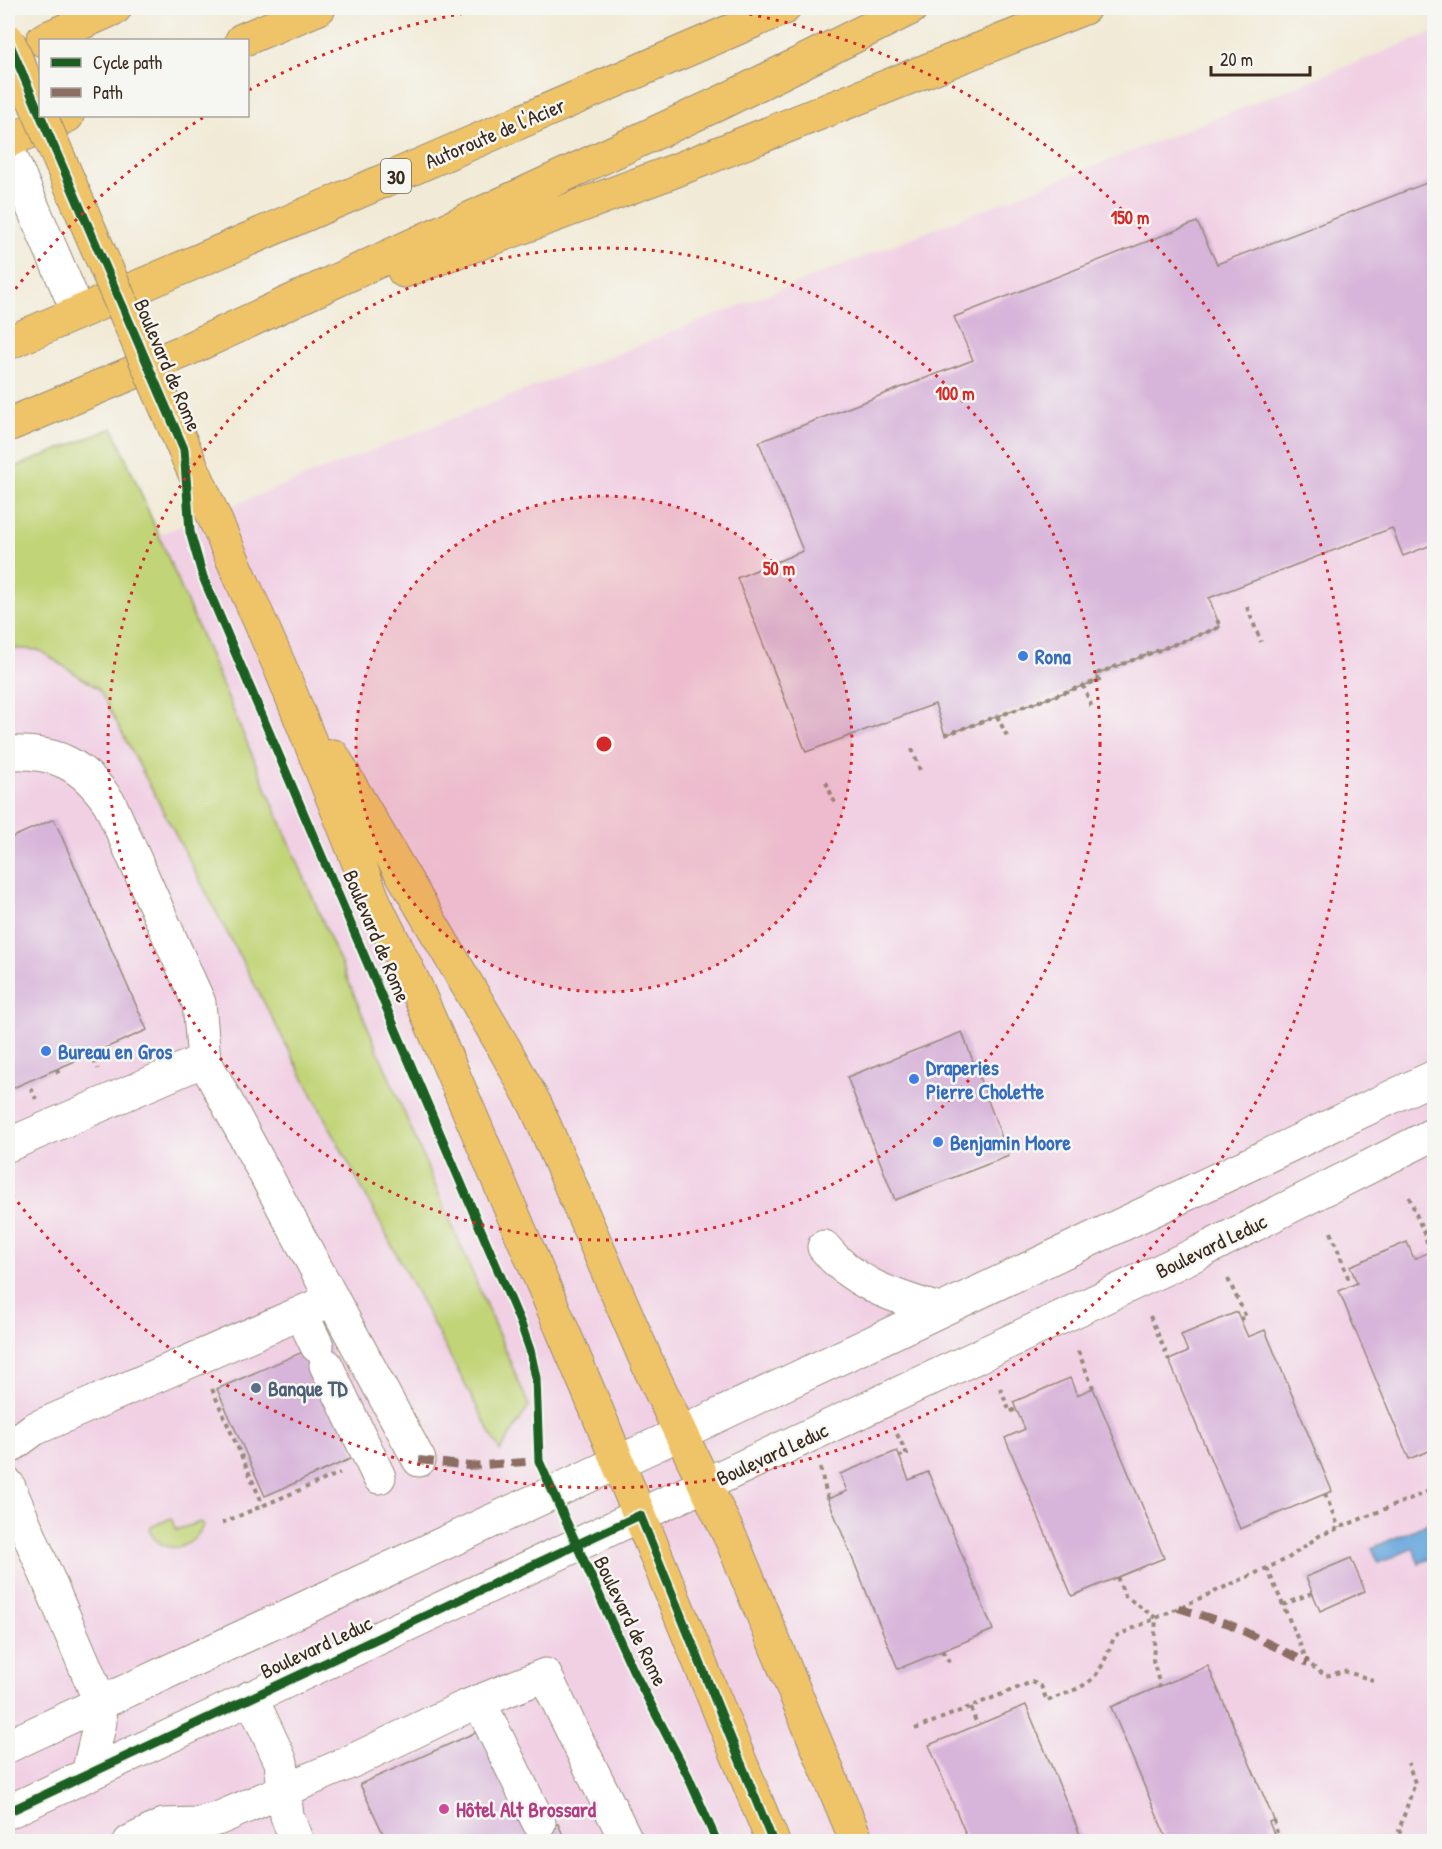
<svg xmlns="http://www.w3.org/2000/svg" width="1442" height="1849" font-family="'Patrick Hand',sans-serif">
<style>
.built{fill:#f1d0e4}
.green{fill:#c1d477;stroke:#7e7f4a;stroke-width:1.5}
.water{fill:#6ba9dd;stroke:#536a7e;stroke-width:1.5}
.building{fill:#d7b4d9}
.lines{fill:none;stroke-linecap:round;stroke-linejoin:round}
.minor-casing{stroke:#968a7a;stroke-width:35}
.major-casing{stroke:#968a7a;stroke-width:35}
.highway-casing{stroke:#968a7a;stroke-width:35}
.path{stroke:#968a7a;stroke-width:4;stroke-dasharray:4.5 4.5;stroke-linecap:butt}
.minor{stroke:#fff;stroke-width:33}
.major{stroke:#efc469;stroke-width:33}
.highway{stroke:#efc469;stroke-width:33}
.major-bridge-casing{stroke:#968a7a;stroke-width:35;stroke-linecap:butt}
.major-bridge{stroke:#efc469;stroke-width:33}
.quiet{stroke:#8d6e63;stroke-width:8;stroke-dasharray:15 8;stroke-linecap:butt}
.cycleway-casing{stroke:#f6f6f2;stroke-width:13}
.cycleway{stroke:#1b5e20;stroke-width:9}
.ring{fill:none;stroke:#d62828;stroke-width:3;stroke-dasharray:3 6}
.shop-dot{fill:#3f7fe0;stroke:#f6f6f2;stroke-width:2}
.service-dot{fill:#5c6f8a;stroke:#f6f6f2;stroke-width:2}
.hotel-dot{fill:#d1479c;stroke:#f6f6f2;stroke-width:2}
.labels{text-anchor:middle;dominant-baseline:central;stroke-width:5;stroke-linejoin:round;paint-order:stroke}
.shield{fill:#f6f6f2;stroke:#73675e;stroke-width:1.5}
.shield-label{font-size:20px;font-weight:bold;fill:#3b2a1e}
.street-label{font-size:21px;fill:#3b2a1e;stroke:#f6f6f2}
.shop-label{font-size:21px;font-weight:bold;fill:#366cbe;stroke:#f6f6f2;text-anchor:start}
.service-label{font-size:21px;font-weight:bold;fill:#4e5e75;stroke:#f6f6f2;text-anchor:start}
.hotel-label{font-size:21px;font-weight:bold;fill:#b23c85;stroke:#f6f6f2;text-anchor:start}
.centre{fill:#d62828;stroke:#f6f6f2;stroke-width:3}
.ring-label{font-size:18px;text-anchor:middle;font-weight:bold;fill:#d62828;stroke:#f6f6f2;stroke-width:5;stroke-linejoin:round;paint-order:stroke}
</style>
<rect width="100%" height="100%" fill="#f6f6f2"/>
<filter id="ink" filterUnits="userSpaceOnUse"><feTurbulence type="fractalNoise" baseFrequency=".0167" numOctaves="2"/><feDisplacementMap in="SourceGraphic" scale="12" xChannelSelector="R" yChannelSelector="G"/><feConvolveMatrix kernelMatrix="1 2 1 2 8 2 1 2 1" color-interpolation-filters="sRGB"/></filter>
<filter id="wash" filterUnits="userSpaceOnUse"><feTurbulence type="fractalNoise" baseFrequency=".008" numOctaves="4" result="noise"/><feDisplacementMap in="SourceGraphic" scale="24" xChannelSelector="R" yChannelSelector="G"/><feGaussianBlur stdDeviation="1.35" result="paint"/><feColorMatrix in="noise" values="0 0 0 0 0 0 0 0 0 0 0 0 0 0 0 0 0 1.4 0 .05"/><feComposite in="paint" operator="in"/></filter>
<g filter="url(#wash)">
<rect width="100%" height="100%" fill="#f1ead6"/>
<path class="built" d="M1434 32V1841L8 1842V594Z"/>
<path class="green" d="M113 428 529 1406 500 1451 99 689 39 650 8 648V470Z
M171 1518 176 1530 200 1522 203 1525C194 1549 164 1557 150 1532L151 1527Z"/>
<path class="water" d="M1434 1521V1557L1419 1563 1413 1548 1379 1563 1372 1548Z"/>
<g id="blocks">
<path class="building" d="M1434 180V544L1403 556 1392 528 1209 598 1220 627 1096 674 1099 680 945 735 935 704 806 752 737 578 803 551 759 442 973 360 954 317 1197 222 1217 264Z
M54 819 147 1030 8 1090V839Z
M962 1032 1009 1156 895 1200 847 1077Z
M1407 1242 1414 1259 1429 1252 1434 1265V1449L1409 1459 1339 1291 1357 1283 1350 1266Z
M1237 1312 1248 1337 1265 1330 1332 1491 1240 1529 1169 1360 1188 1352 1181 1335Z
M328 1341 355 1457 265 1496 217 1389Z
M1070 1378 1077 1395 1093 1388 1164 1558 1072 1596 1005 1438 1025 1429 1013 1402Z
M897 1451 909 1480 928 1472 993 1630 898 1669 828 1499 847 1491 840 1474Z
M1351 1558 1365 1591 1320 1611 1306 1577Z
M1208 1666 1274 1820 1269 1822 1274 1834 1260 1842H1168L1111 1707Z
M1026 1705 1083 1842H969L929 1745Z
M481 1730 527 1833 558 1824 566 1842H387L360 1784Z"/>
</g>
</g>
<g filter="url(#ink)">
<use href="#blocks" fill-opacity="0" stroke="#968a7a" stroke-width="1.5"/>
<g class="lines">
<defs>
<path id="minor" d="M8 150 78 312
M8 753C56 751 83 764 110 804L199 1003 204 1060 419 1460
M8 1145 204 1060
M824 1247C854 1285 894 1296 939 1310
M301 1313 317 1346
M326 1365 379 1477
M8 1448 34 1429 333 1299
M8 1485 96 1692 100 1722 88 1774
M251 1697 281 1762 287 1816 297 1842
M479 1701 539 1823
M8 1746 681 1433 1434 1077
M8 1812 1198 1253 1434 1134
M130 1842 164 1825 196 1824 217 1819 348 1763 465 1707 545 1675 627 1842"/>
<path id="major" d="M184 449 280 667 376 906 415 985 597 1411 773 1842
M333 756 503 1046 536 1106 650 1369 733 1543 857 1842"/>
<path id="highway" d="M43 40 115 8
M242 40 319 8
M8 141 67 116
M404 271 674 171 1084 8
M8 343 784 8
M8 425 182 352 722 102 911 8"/>
</defs>
<use href="#minor" class="minor-casing"/>
<use href="#major" class="major-casing"/>
<use href="#highway" class="highway-casing"/>
<path class="path" d="M1247 607 1261 642
M1083 685 1092 708
M997 716 1009 740
M945 735 1099 680 1096 674 1220 627 1216 617
M912 749 921 773
M826 782 836 806
M94 1060 98 1069
M57 1069 59 1076
M31 1088 36 1099
M1409 1197 1426 1238 1429 1252
M1331 1232 1348 1277 1354 1274
M1228 1279 1246 1317 1240 1319
M1150 1316 1169 1360
M1078 1351 1093 1388
M1000 1388 1010 1412 1016 1409
M212 1389 263 1505
M897 1434 907 1454 900 1456
M820 1468 828 1499
M1325 1494 1339 1528
M222 1523 340 1473
M1267 1568 1308 1663 1326 1676 1344 1671 1373 1680
M1117 1577 1125 1596 1156 1618 1153 1660 1160 1686
M1283 1605 1312 1593
M942 1651 951 1664
M971 1708 977 1725
M915 1729 1032 1682 1041 1686 1047 1701C1092 1683 1097 1684 1114 1637L1287 1559 1319 1536 1434 1489
M1274 1820 1279 1842
M1404 1842 1399 1830 1415 1783 1408 1763"/>
<use href="#minor" class="minor"/>
<use href="#major" class="major"/>
<use href="#highway" class="highway"/>
<defs>
<path id="major-bridge" d="M8 40 184 449"/>
</defs>
<use href="#major-bridge" class="major-bridge-casing"/>
<use href="#major-bridge" class="major-bridge"/>
<path class="quiet" d="M419 1460 469 1466 539 1461
M1178 1608 1229 1624 1308 1663"/>
<defs>
<path id="cycleway" d="M8 40 184 449 190 532 203 577 521 1324 530 1350 536 1378 539 1461 633 1670 688 1776 717 1842
M8 1812 640 1515 773 1842"/>
</defs>
<use href="#cycleway" class="cycleway-casing"/>
<use href="#cycleway" class="cycleway"/>
</g>
</g>
<circle cx="604" cy="744" r="248" fill="#d62828" fill-opacity=".12"/>
<g class="ring">
<circle cx="604" cy="744" r="248"/>
<circle cx="604" cy="744" r="496"/>
<path d="M10 296A744 744 0 0 1 204 117M249 90A744 744 0 0 1 494 8M714 8A744 744 0 1 1 10 1192"/>
</g>
<g class="shop-dot">
<circle cx="1023" cy="656" r="6"/>
<circle cx="46" cy="1051" r="6"/>
<circle cx="914" cy="1079" r="6"/>
<circle cx="938" cy="1142" r="6"/>
</g>
<circle class="service-dot" cx="256" cy="1388" r="6"/>
<circle class="hotel-dot" cx="444" cy="1809" r="6"/>
<g class="labels">
<rect class="shield" x="381" y="159" width="30" height="34" rx="4.5"/>
<g class="shield-label">
<text x="396" y="176">30</text>
</g>
<g class="street-label">
<text transform="translate(495 133) rotate(-23)">Autoroute de l'Acier</text>
<text transform="translate(168 365) rotate(67)">Boulevard de Rome</text>
<text transform="translate(377 936) rotate(67)">Boulevard de Rome</text>
<text transform="translate(1211 1246) rotate(-26)">Boulevard Leduc</text>
<text transform="translate(772 1454) rotate(-25)">Boulevard Leduc</text>
<text transform="translate(631 1621) rotate(64)">Boulevard de Rome</text>
<text transform="translate(316 1647) rotate(-25)">Boulevard Leduc</text>
</g>
<g class="shop-label">
<text x="1035" y="656">Rona</text>
<text x="58" y="1051">Bureau en Gros</text>
<text x="926" y="1067">Draperies<tspan x="926" dy="24">Pierre Cholette</tspan></text>
<text x="950" y="1142">Benjamin Moore</text>
</g>
<g class="service-label">
<text x="268" y="1388">Banque TD</text>
</g>
<g class="hotel-label">
<text x="456" y="1809">Hôtel Alt Brossard</text>
</g>
</g>
<circle cx="604" cy="744" r="9" class="centre"/>
<g class="ring-label">
<text x="1130" y="224">150 m</text>
<text x="955" y="400">100 m</text>
<text x="779" y="575">50 m</text>
</g>
<rect width="1442" height="1849" fill="none" stroke="#f6f6f2" stroke-width="30"/>
<rect x="39" y="39" width="210" height="78" fill="#f6f6f2" stroke="#aba49d" stroke-width="1.5"/>
<rect x="51" y="58" width="30" height="9" fill="#1b5e20" stroke="#aba49d" stroke-width="1.5"/>
<text x="93" y="69" font-size="18" fill="#3b2a1e">Cycle path</text>
<rect x="51" y="88" width="30" height="9" fill="#8d6e63" stroke="#aba49d" stroke-width="1.5"/>
<text x="93" y="99" font-size="18" fill="#3b2a1e">Path</text>
<path d="M1211 66v9h99v-9" fill="none" stroke="#3b2a1e" stroke-width="3"/>
<text x="1220" y="66" font-size="18" fill="#3b2a1e" stroke="#f6f6f2" stroke-width="4.5" paint-order="stroke">20 m</text>
</svg>
